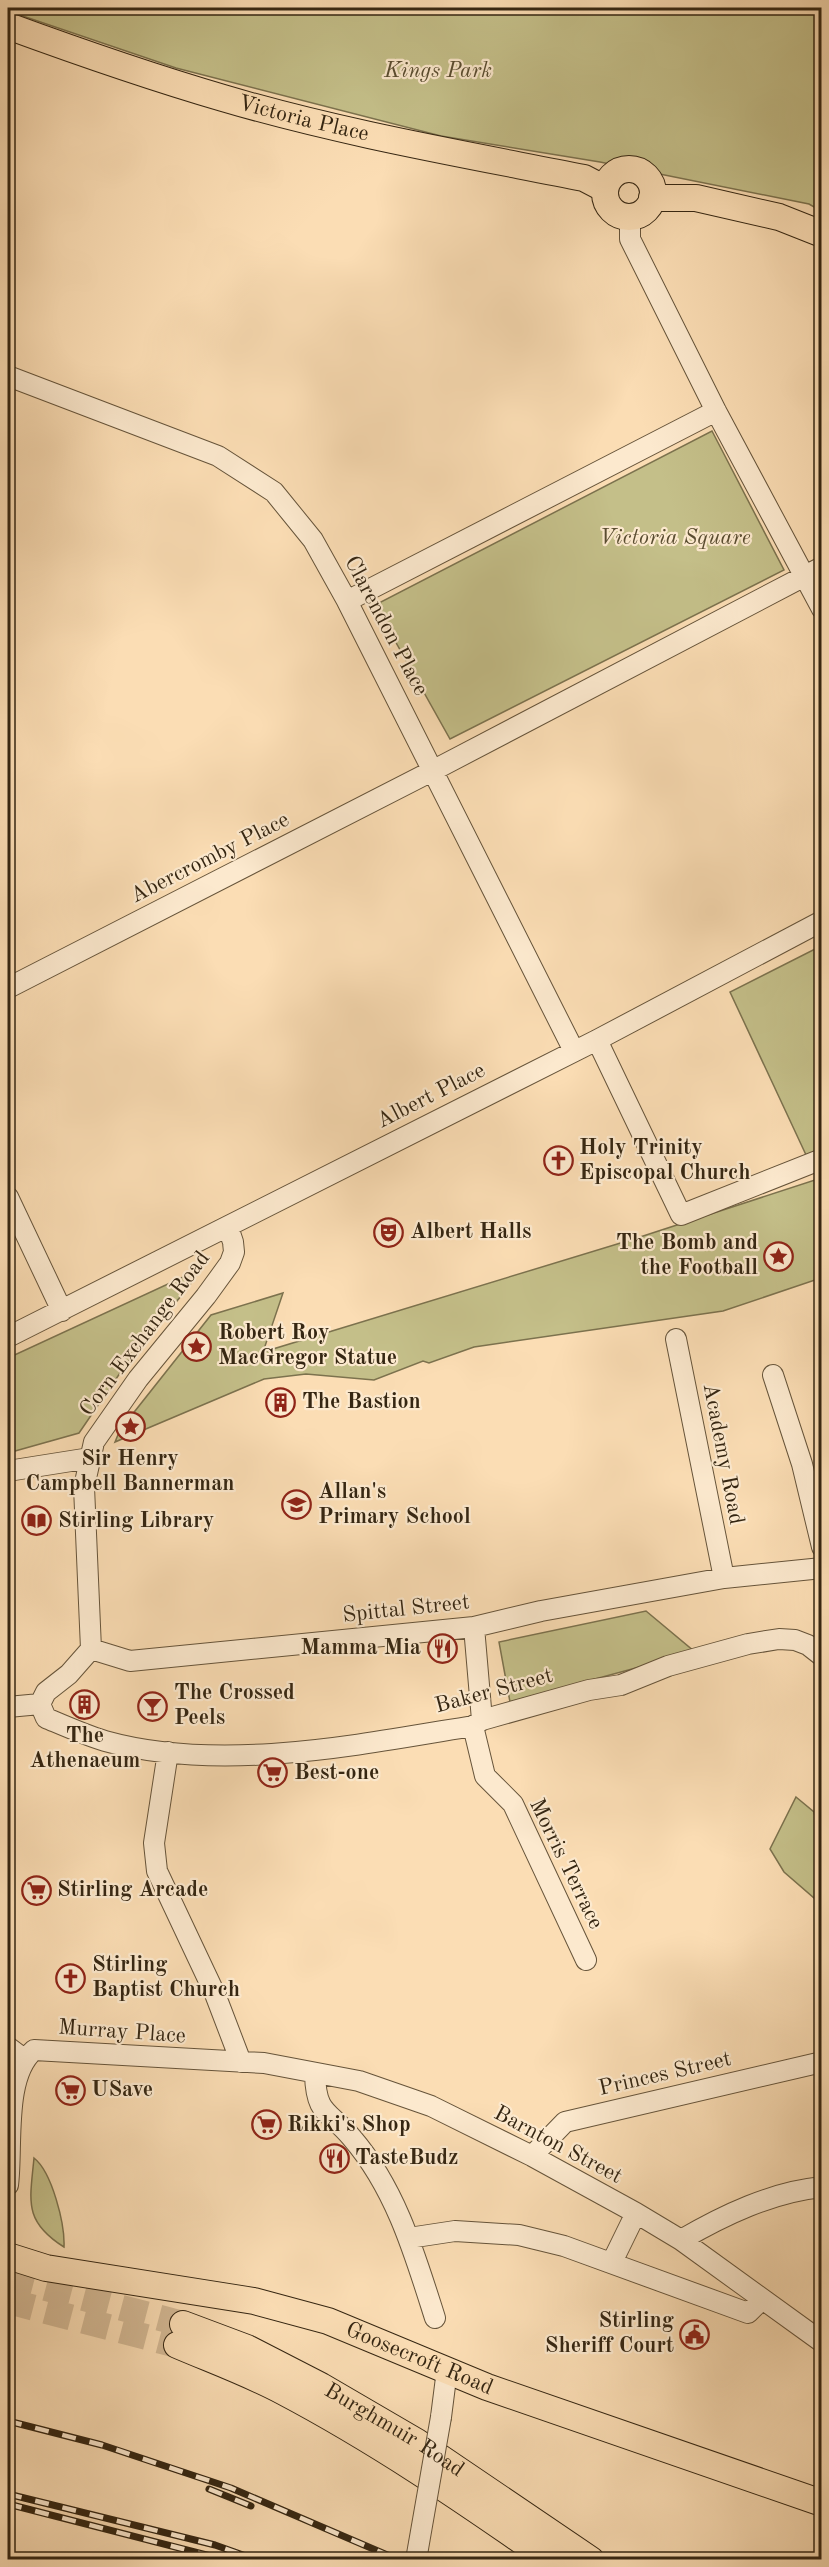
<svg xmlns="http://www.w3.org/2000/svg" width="829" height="2567" font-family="'Old Standard TT',serif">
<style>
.green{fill:#c4bf89;stroke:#7c724e;stroke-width:1.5}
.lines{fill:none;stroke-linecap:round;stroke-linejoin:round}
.major-tunnel{stroke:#d3b894;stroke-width:26;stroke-dasharray:26 13;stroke-linecap:butt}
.minor-casing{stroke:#66543a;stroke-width:22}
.major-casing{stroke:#352612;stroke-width:28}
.minor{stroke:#fce9ce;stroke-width:20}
.major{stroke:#fbddb4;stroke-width:26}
.rail-casing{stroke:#352612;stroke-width:7}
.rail{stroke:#fce9ce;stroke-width:4.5;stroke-dasharray:14;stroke-linecap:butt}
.minor-bridge-casing{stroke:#66543a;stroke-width:22;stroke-linecap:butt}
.minor-bridge{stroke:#fce9ce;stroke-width:20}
.labels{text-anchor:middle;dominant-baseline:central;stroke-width:4.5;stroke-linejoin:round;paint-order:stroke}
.park-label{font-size:22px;font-style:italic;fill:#594c30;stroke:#fce9ce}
.street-label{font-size:22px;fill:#352612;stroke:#fce9ce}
.poi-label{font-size:22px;font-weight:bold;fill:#352612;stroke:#fce9ce;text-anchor:start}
</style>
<rect width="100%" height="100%" fill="#fbddb4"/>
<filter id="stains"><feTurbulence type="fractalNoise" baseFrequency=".00333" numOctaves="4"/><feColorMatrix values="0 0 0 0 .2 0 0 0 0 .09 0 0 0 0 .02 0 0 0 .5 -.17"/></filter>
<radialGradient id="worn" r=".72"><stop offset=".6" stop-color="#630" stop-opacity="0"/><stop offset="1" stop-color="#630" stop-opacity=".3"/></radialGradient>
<path class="green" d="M8 8H821V211L809 204 600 162 441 136 176 68 8 11Z
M712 431 784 570 450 739 375 605Z
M821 946V1150L807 1157 730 992Z
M821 1178V1278L723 1311 474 1347 429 1363 423 1361 374 1380 306 1374 264 1379 115 1442 120 1430 211 1315 283 1293 263 1352 637 1238Z
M196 1271 190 1285 131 1357 79 1433 8 1453V1358Z
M646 1611 695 1652 510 1702 499 1642Z
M796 1797 814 1812 821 1843V1904L784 1872 770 1849Z
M34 2158C52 2172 65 2224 64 2247 23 2221 30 2201 34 2158Z"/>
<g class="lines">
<path class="major-tunnel" d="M8 2278 183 2324
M8 2301 177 2345"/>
<defs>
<path id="minor" d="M630 217V239L716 411 822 609
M8 376 218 456 274 492 313 540 347 601 574 1051
M347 601 716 411
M8 988 434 770 822 567
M597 1040 681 1215 822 1159
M8 1197 62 1311
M8 1337 597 1040 822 921
M676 1339 724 1578
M773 1375 802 1464 822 1547
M8 1471 90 1458
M474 1627 482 1720
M91 1649 130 1661 474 1627 541 1611 724 1578 822 1568
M91 1649 84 1487 94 1442 138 1379 206 1296 230 1263 234 1252 233 1242 228 1227
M40 1704 46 1718C65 1726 85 1735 105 1741 220 1773 357 1745 473 1726L482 1720 589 1690 621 1685 668 1666 748 1644 779 1639 795 1640 808 1645 822 1656
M40 1704 46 1692 69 1674 91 1649
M8 1707 40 1704
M473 1726 485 1776 513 1804 586 1960
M168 1752 154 1843 157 1871 215 1994 241 2062
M8 2047 24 2059
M315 2074C316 2116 329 2110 352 2138 396 2189 415 2255 435 2318
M532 2156 565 2122 822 2062
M8 2185C13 2146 3 2077 34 2050L264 2063 359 2081 431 2106 532 2156 636 2213 681 2240 822 2342
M409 2238 455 2231 519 2235 564 2246 748 2313 761 2300
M681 2240C724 2215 772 2192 822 2187
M612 2262 636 2213
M441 2417 447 2370"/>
<g id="major">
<path id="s1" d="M8 26C79 52 151 77 223 98 341 133 463 154 584 178L605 189"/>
<circle cx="629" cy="193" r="24"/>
<path d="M652 198H696L779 217 822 234"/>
<path id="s2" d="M8 2256 46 2268 254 2301 328 2321 487 2387 822 2503"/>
<path id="s3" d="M183 2324 247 2348 321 2386 417 2442 591 2560"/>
<path d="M177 2345C212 2360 248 2373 282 2391 375 2440 462 2499 549 2560"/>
</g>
</defs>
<use href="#minor" class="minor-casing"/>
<use href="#major" class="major-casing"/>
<use href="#minor" class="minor"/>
<use href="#major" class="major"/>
<defs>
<path id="rail" d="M8 2421 102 2445 231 2488 399 2560
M209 2489 251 2506
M8 2494 215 2545 257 2560
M8 2504 226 2560"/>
</defs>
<use href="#rail" class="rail-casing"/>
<use href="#rail" class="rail"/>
<defs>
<path id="minor-bridge" d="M416 2560 441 2417"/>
</defs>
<use href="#minor-bridge" class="minor-bridge-casing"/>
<use href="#minor-bridge" class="minor-bridge"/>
</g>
<defs>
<symbol id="church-ring" viewBox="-11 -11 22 22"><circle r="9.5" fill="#fce9ce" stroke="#8f2418" stroke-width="1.5"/><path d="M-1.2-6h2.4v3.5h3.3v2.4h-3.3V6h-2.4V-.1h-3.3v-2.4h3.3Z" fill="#8f2418"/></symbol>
<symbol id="theatre-ring" viewBox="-11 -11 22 22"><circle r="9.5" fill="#fce9ce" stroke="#8f2418" stroke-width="1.5"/><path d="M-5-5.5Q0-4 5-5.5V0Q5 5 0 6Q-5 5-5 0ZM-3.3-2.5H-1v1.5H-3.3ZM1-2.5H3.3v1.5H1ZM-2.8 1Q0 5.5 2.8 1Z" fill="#8f2418"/></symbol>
<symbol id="sight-ring" viewBox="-11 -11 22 22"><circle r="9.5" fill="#fce9ce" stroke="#8f2418" stroke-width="1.5"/><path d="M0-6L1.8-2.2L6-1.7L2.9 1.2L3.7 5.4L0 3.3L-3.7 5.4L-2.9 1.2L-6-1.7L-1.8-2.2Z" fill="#8f2418"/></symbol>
<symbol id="building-ring" viewBox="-11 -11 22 22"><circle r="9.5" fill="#fce9ce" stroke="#8f2418" stroke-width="1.5"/><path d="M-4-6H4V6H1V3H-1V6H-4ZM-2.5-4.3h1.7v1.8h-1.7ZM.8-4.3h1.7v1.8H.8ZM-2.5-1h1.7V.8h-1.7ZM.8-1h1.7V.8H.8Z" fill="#8f2418"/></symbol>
<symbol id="school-ring" viewBox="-11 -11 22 22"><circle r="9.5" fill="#fce9ce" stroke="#8f2418" stroke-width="1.5"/><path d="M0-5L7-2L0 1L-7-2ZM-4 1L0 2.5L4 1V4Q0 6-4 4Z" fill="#8f2418"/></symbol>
<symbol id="library-ring" viewBox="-11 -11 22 22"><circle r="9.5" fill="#fce9ce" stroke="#8f2418" stroke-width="1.5"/><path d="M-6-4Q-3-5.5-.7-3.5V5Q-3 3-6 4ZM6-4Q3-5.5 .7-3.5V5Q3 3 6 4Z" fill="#8f2418"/></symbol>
<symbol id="restaurant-ring" viewBox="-11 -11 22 22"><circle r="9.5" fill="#fce9ce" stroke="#8f2418" stroke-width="1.5"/><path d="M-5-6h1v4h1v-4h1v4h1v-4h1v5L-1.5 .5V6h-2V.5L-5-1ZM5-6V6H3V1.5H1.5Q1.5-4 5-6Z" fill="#8f2418"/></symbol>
<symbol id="bar-ring" viewBox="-11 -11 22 22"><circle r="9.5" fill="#fce9ce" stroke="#8f2418" stroke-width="1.5"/><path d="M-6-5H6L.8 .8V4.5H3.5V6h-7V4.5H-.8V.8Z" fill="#8f2418"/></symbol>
<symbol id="supermarket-ring" viewBox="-11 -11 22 22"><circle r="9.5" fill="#fce9ce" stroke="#8f2418" stroke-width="1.5"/><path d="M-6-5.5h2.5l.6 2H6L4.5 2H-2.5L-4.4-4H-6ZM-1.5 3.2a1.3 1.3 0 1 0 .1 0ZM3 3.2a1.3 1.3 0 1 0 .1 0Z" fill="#8f2418"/></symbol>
<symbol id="civic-ring" viewBox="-11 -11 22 22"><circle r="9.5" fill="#fce9ce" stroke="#8f2418" stroke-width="1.5"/><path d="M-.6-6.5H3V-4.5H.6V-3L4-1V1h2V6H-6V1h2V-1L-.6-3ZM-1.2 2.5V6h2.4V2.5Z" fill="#8f2418"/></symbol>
</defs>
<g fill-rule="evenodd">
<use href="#church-ring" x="542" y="1144" width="33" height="33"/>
<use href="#theatre-ring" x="372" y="1216" width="33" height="33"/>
<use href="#sight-ring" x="762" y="1240" width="33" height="33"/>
<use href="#sight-ring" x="180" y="1330" width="33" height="33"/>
<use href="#building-ring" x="264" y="1386" width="33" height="33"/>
<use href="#sight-ring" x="114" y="1410" width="33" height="33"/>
<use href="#school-ring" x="280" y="1488" width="33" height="33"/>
<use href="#library-ring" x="20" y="1504" width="33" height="33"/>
<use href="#restaurant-ring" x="426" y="1632" width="33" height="33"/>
<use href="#building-ring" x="68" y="1688" width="33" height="33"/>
<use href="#bar-ring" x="136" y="1690" width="33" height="33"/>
<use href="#supermarket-ring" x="256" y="1756" width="33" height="33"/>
<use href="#supermarket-ring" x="20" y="1874" width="33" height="33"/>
<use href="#church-ring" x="54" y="1962" width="33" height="33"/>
<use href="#supermarket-ring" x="54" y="2074" width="33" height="33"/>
<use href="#supermarket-ring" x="250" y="2108" width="33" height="33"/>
<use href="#restaurant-ring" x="318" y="2142" width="33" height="33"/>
<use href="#civic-ring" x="678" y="2318" width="33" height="33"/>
</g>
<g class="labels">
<g class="park-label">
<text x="438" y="71">Kings Park</text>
<text x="675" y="538">Victoria Square</text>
</g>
<g class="street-label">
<text stroke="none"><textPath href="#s1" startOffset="310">Victoria Place</textPath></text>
<text transform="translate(386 626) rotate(62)">Clarendon Place</text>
<text transform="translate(210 858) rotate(-27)">Abercromby Place</text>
<text transform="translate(431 1096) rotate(-27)">Albert Place</text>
<text transform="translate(145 1334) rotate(-53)">Corn Exchange Road</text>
<text transform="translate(723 1454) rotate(79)">Academy Road</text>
<text transform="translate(406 1609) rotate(-6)">Spittal Street</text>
<text transform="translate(494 1691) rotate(-15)">Baker Street</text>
<text transform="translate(566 1864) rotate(64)">Morris Terrace</text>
<text transform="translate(122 2032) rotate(4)">Murray Place</text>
<text transform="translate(665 2074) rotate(-13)">Princes Street</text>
<text transform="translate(558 2145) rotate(28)">Barnton Street</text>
<text stroke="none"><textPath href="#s2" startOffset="426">Goosecroft Road</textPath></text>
<text stroke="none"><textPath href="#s3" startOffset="237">Burghmuir Road</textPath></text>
</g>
<g class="poi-label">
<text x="579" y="1148">Holy Trinity<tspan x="579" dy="25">Episcopal Church</tspan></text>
<text x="410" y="1232">Albert Halls</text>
<text x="758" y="1243" text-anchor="end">The Bomb and<tspan x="758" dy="25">the Football</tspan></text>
<text x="218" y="1333">Robert Roy<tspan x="218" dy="25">MacGregor Statue</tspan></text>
<text x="302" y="1402">The Bastion</text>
<text x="130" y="1459" text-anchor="middle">Sir Henry<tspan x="130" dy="25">Campbell Bannerman</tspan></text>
<text x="318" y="1492">Allan's<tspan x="318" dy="25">Primary School</tspan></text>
<text x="58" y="1521">Stirling Library</text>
<text x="421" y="1648" text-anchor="end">Mamma Mia</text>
<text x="174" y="1693">The Crossed<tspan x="174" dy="25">Peels</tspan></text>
<text x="85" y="1736" text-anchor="middle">The<tspan x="85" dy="25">Athenaeum</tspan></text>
<text x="294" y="1773">Best-one</text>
<text x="57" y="1890">Stirling Arcade</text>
<text x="92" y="1965">Stirling<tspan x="92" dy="25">Baptist Church</tspan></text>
<text x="91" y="2090">USave</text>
<text x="287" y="2125">Rikki's Shop</text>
<text x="355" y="2158">TasteBudz</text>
<text x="674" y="2321" text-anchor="end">Stirling<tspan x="674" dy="25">Sheriff Court</tspan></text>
</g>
</g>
<rect width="829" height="2567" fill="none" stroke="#fbddb4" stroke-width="30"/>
<rect x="9" y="9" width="811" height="2549" fill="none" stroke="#352612" stroke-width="3"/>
<rect x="15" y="15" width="799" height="2537" fill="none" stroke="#352612" stroke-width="1.5"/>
<rect width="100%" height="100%" filter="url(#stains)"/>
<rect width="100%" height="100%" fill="url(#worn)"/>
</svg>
